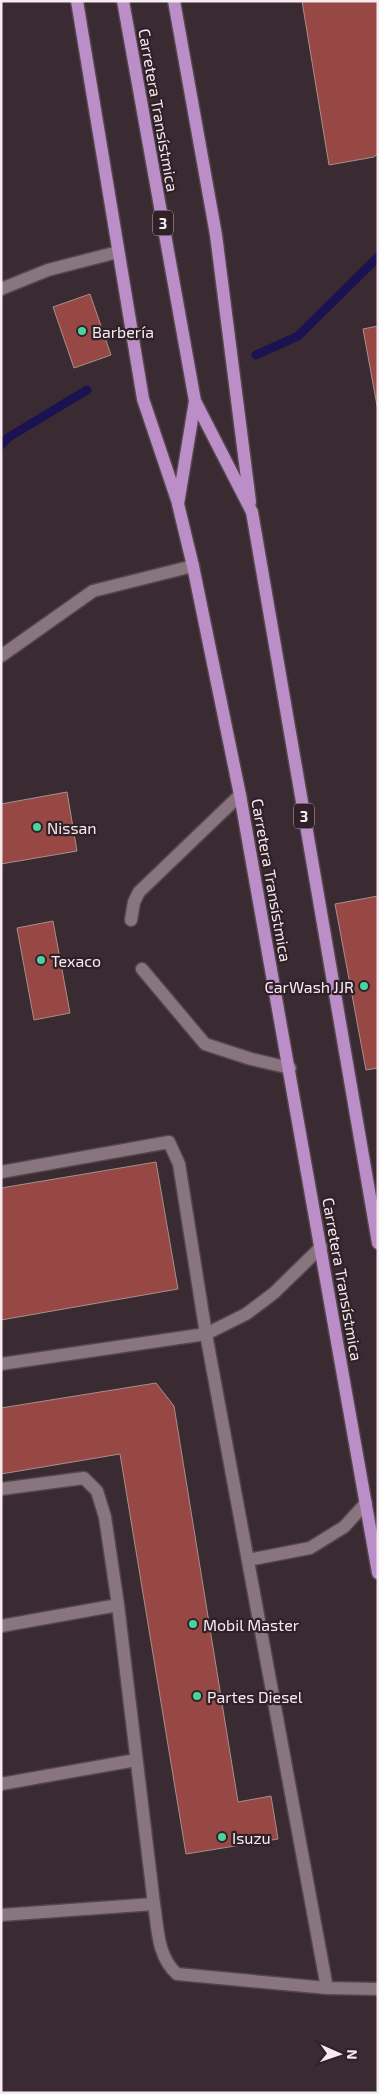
<svg xmlns="http://www.w3.org/2000/svg" width="379" height="2094" font-family="'Exo 2',sans-serif">
<style>
.lines{fill:none;stroke-linecap:round;stroke-linejoin:round}
.stream{stroke:#1b1351;stroke-width:9}
.building{fill:#974844;stroke:#a6908e}
.service-casing{stroke:#54464d;stroke-width:15}
.minor-casing{stroke:#54464d;stroke-width:15}
.primary-casing{stroke:#54464d;stroke-width:15}
.service{stroke:#89757e;stroke-width:12}
.minor{stroke:#89757e;stroke-width:12}
.primary{stroke:#bb8ec7;stroke-width:12}
.poi-dot{fill:#49d49d;stroke:#302027;stroke-width:2}
.labels{text-anchor:middle;dominant-baseline:central;stroke-width:4.5;stroke-linejoin:round;paint-order:stroke}
.shield{fill:#302027;stroke:#bbaeb4;stroke-width:1}
.shield-label{font-size:15px;font-weight:bold;fill:#f6ebf0}
.street-label{font-size:16px;fill:#f6ebf0;stroke:#302027}
.poi-label{font-size:16px;fill:#f6ebf0;stroke:#302027;text-anchor:start}
</style>
<rect width="100%" height="100%" fill="#3a2a31"/>
<g class="lines">
<path class="stream" d="M256 355 298 336 378 257
M1 445 9 437 87 390"/>
</g>
<path class="building" d="M302 1H378V153L374 157 329 165Z
M90 294 111 355 74 368 53 307Z
M378 326V411L363 329Z
M67 792 77 851 1 864V804Z
M378 896V1068L366 1070 335 904Z
M53 921 70 1013 34 1020 17 928Z
M156 1162 178 1289 1 1320V1188Z
M156 1383 174 1406 238 1802 271 1796 278 1839 186 1854 120 1454 1 1474V1408Z"/>
<g class="lines">
<defs>
<path id="service" d="M1 656 93 591 193 566
M131 920 134 902 139 892 240 795
M142 969 205 1044 251 1059 290 1068
M1 1172 169 1142 179 1164 206 1334 327 1988
M1 1364 206 1334 246 1314 274 1293 321 1247
M1 1489 84 1478 97 1491 105 1517 118 1605 154 1904C158 1929 157 1956 177 1974L327 1988 378 1989
M248 1560 310 1548 344 1527 366 1503
M1 1626 118 1605
M1 1784 136 1760
M1 1915 154 1904"/>
<path id="minor" d="M1 289 48 270 118 252"/>
<path id="primary" d="M77 1 143 399 178 503
M123 1 195 401 252 512 378 1243
M174 1 216 235 250 502
M195 401 178 504 193 566 240 795 378 1573"/>
</defs>
<use href="#service" class="service-casing"/>
<use href="#minor" class="minor-casing"/>
<use href="#primary" class="primary-casing"/>
<use href="#service" class="service"/>
<use href="#minor" class="minor"/>
<use href="#primary" class="primary"/>
</g>
<g class="poi-dot">
<circle cx="82" cy="331" r="5"/>
<circle cx="37" cy="827" r="5"/>
<circle cx="41" cy="960" r="5"/>
<circle cx="364" cy="986" r="5"/>
<circle cx="193" cy="1624" r="5"/>
<circle cx="197" cy="1696" r="5"/>
<circle cx="222" cy="1837" r="5"/>
</g>
<g class="labels">
<g class="shield">
<rect x="153" y="210.5" width="20" height="25" rx="4"/>
<rect x="294" y="803.5" width="20" height="25" rx="4"/>
</g>
<g class="shield-label">
<text x="163" y="223">3</text>
<text x="304" y="816">3</text>
</g>
<g class="street-label">
<text transform="translate(159 110) rotate(80)">Carretera Transístmica</text>
<text transform="translate(272 880) rotate(80)">Carretera Transístmica</text>
<text transform="translate(343 1279) rotate(80)">Carretera Transístmica</text>
</g>
<g class="poi-label">
<text x="92" y="331">Barbería</text>
<text x="47" y="827">Nissan</text>
<text x="51" y="960">Texaco</text>
<text x="354" y="986" text-anchor="end">CarWash JJR</text>
<text x="203" y="1624">Mobil Master</text>
<text x="207" y="1696">Partes Diesel</text>
<text x="232" y="1837">Isuzu</text>
</g>
</g>
<rect width="379" height="2094" fill="none" stroke="#f6ebf0" stroke-width="5"/>
<g transform="translate(339 2054) rotate(92)" stroke="#302027" stroke-width="4" paint-order="stroke">
<path d="M0-4L9 19L0 12L-9 19Z" fill="#f6ebf0"/>
<text y="-8" font-size="14" font-weight="bold" text-anchor="middle" fill="#f6ebf0">N</text>
</g>
</svg>
